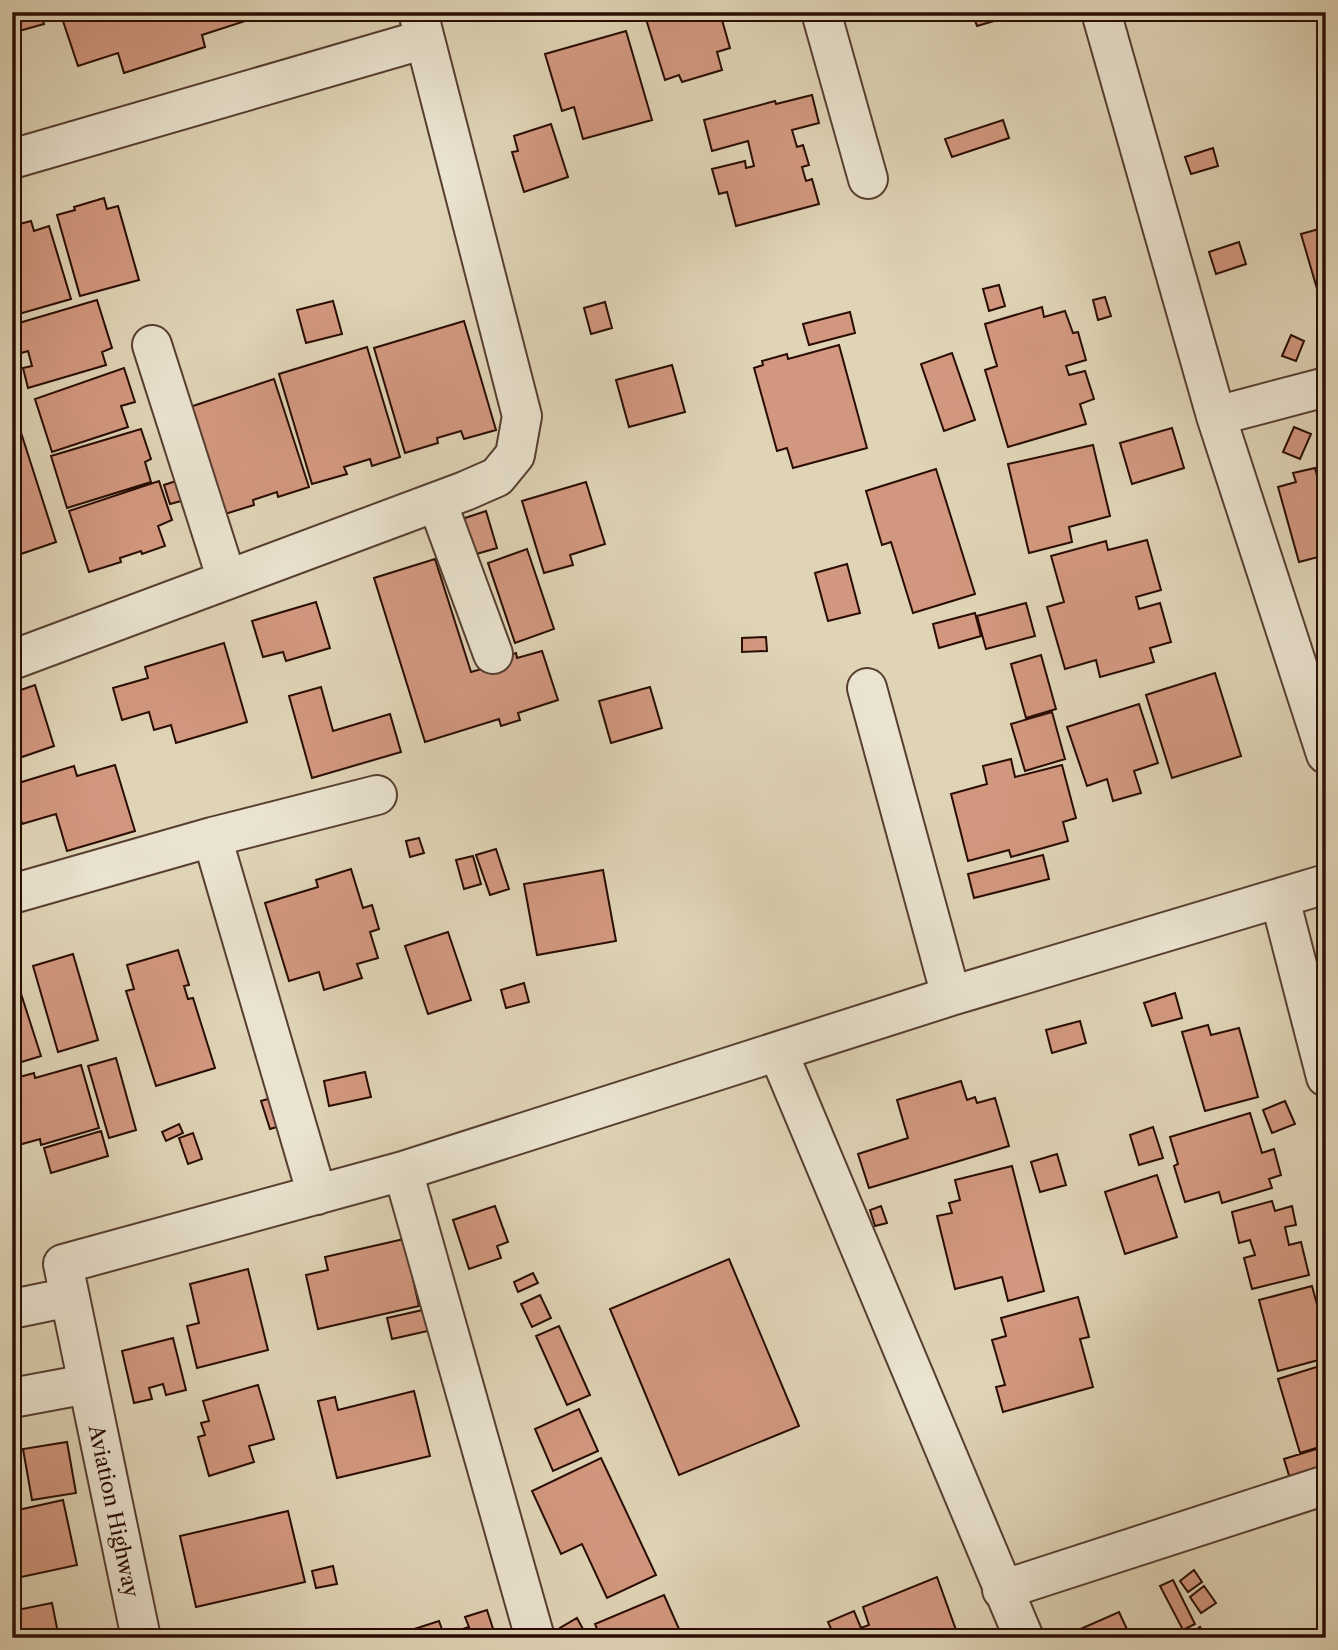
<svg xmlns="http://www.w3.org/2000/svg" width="1338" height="1650" font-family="'Libre Caslon Text',serif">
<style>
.building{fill:#d2987f;stroke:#2a0c03;stroke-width:2}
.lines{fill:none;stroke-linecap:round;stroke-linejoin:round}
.minor-casing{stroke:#573e30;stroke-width:42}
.minor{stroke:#eae3d0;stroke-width:38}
.labels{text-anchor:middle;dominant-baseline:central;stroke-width:6;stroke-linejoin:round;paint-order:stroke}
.street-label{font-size:21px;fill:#2a0c03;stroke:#eae3d0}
</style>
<rect width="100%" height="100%" fill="#dfd4b6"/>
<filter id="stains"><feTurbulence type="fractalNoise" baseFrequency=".00286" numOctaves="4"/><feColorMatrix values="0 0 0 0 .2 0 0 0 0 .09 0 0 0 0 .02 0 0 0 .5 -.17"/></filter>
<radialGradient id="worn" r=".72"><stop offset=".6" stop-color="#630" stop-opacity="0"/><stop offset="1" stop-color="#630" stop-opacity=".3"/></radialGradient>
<path class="building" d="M12 12H40L44 24 12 33Z
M60 12H273L202 35 205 47 124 73 118 53 78 66Z
M478 12H508L480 21Z
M655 12 720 13 730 48 717 52 722 70 682 82 679 75 665 80 646 19 656 17Z
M883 12H903L885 17Z
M972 12H1025L977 26Z
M1319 12H1326V34Z
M626 31 652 120 583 139 574 107 562 111 545 54Z
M812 95 819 123 792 130 797 147 803 145 809 165 802 167 806 181 812 179 819 204 736 226 727 192 719 194 712 169 745 161 746 168 754 166 748 141 712 151 704 120 775 101 776 104Z
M1003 120 1009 138 952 157 945 139Z
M551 124 568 177 524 192 512 152 518 151 514 136Z
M1213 148 1218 166 1191 174 1185 157Z
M104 198 107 209 118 206 139 280 80 296 57 215 75 210 74 207Z
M31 221 34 231 49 226 71 299 12 316V226Z
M1326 227V297L1320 299 1301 234Z
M1239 242 1246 264 1216 274 1209 252Z
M999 285 1005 306 989 311 983 289Z
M1105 297 1111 316 1098 320 1093 300Z
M97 300 112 348 102 352 106 365 28 388 23 368 32 366 28 351 18 354 12 335V325Z
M333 301 342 334 306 343 297 310Z
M605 302 612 328 591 334 584 308Z
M1042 307 1044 317 1065 311 1073 333 1078 332 1086 360 1066 366 1069 375 1085 371 1094 399 1080 404 1086 424 1008 447 985 370 997 366 985 324Z
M850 312 855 333 809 345 803 324Z
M464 321 496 430 464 439 461 431 437 438 438 443 405 453 374 348Z
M1291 335 1304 341 1296 361 1282 356Z
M839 345 867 448 793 468 787 448 777 451 754 368 763 365 762 361 787 354 788 359Z
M367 347 400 457 372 466 370 459 344 467 347 474 312 484 279 374Z
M952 353 975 420 944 431 921 364Z
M672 365 685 412 629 427 616 380Z
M124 368 135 402 121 406 128 427 52 452 35 399Z
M274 379 309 487 278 497 277 492 253 500 254 505 225 514 190 407Z
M16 417 56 542 12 557V419Z
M1294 427 1311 434 1300 459 1283 452Z
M1172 428 1184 468 1132 484 1120 443Z
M141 429 151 459 145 462 151 482 67 508 51 456Z
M1093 445 1110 516 1069 527 1072 542 1029 553 1008 464Z
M1315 468 1318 479 1326 477V555L1299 562 1278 487 1296 482 1293 473Z
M936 469 975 594 913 613 891 542 882 545 866 491Z
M179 480 185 500 170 504 164 485Z
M159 481 172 520 158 526 165 546 142 554 141 551 120 558 121 562 89 572 69 511Z
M586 482 605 544 570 555 573 565 544 573 522 501Z
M486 511 497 548 473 555 462 519Z
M1147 540 1161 590 1136 597 1139 609 1160 603 1171 642 1150 648 1154 662 1100 677 1096 660 1065 669 1047 607 1064 602 1051 556 1106 541 1108 550Z
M527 549 554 629 515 643 488 563Z
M435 559 471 672 485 668 484 663 516 653 517 658 542 651 558 700 518 713 520 720 501 726 499 719 425 742 374 578Z
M847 564 860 613 828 621 815 573Z
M316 602 330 648 286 661 283 652 263 657 252 621Z
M1026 603 1035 636 986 649 977 616Z
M975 613 981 636 939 648 933 624Z
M766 637 767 651 742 652V638Z
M224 643 247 722 176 743 171 725 154 730 149 712 122 720 113 688 148 678 145 667Z
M1041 655 1056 709 1026 718 1011 664Z
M1215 673 1241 756 1172 778 1146 695Z
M35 685 54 746 13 760 12 693Z
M321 687 333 731 390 714 401 752 312 778 289 696Z
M650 687 662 728 611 743 599 701Z
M1139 704 1158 763 1134 771 1141 793 1113 801 1107 779 1087 786 1067 727Z
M1052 712 1065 759 1025 771 1011 724Z
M1011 759 1015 777 1062 765 1076 818 1063 822 1068 841 1011 857 1009 850 968 861 951 794 987 784 983 766Z
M115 765 135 831 67 851 56 814 22 824 12 785 74 766 77 776Z
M419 838 424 853 410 857 406 841Z
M496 849 509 889 490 895 476 855Z
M1043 855 1049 879 974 898 968 874Z
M473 856 481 884 464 889 456 860Z
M351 869 363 908 372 905 379 929 370 932 378 958 357 964 362 978 324 990 319 972 289 981 265 903 318 887 316 880Z
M603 870 616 941 537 955 524 884Z
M448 932 471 1000 428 1014 405 946Z
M178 950 189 985 184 986 188 999 193 998 215 1068 156 1086 126 991 134 989 127 965Z
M73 954 98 1040 58 1052 33 966Z
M14 972 41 1056 12 1065V973Z
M524 983 529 1002 506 1008 501 990Z
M1175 993 1182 1018 1152 1026 1144 1003Z
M1080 1021 1086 1043 1052 1053 1046 1030Z
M1208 1025 1211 1035 1239 1028 1258 1097 1205 1111 1182 1032Z
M116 1058 136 1130 109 1138 88 1066Z
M81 1065 99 1128 41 1145 40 1139 15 1146 16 1152 12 1153V1079L34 1073 35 1078Z
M365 1072 371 1097 329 1106 324 1081Z
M961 1081 967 1100 975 1097 977 1103 995 1098 1009 1146 869 1188 858 1154 908 1138 897 1100Z
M278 1096 287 1124 270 1129 261 1101Z
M1285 1101 1295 1124 1272 1133 1263 1110Z
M1250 1113 1262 1153 1274 1149 1281 1175 1269 1179 1272 1188 1222 1203 1219 1192 1185 1202 1174 1166 1178 1164 1170 1137Z
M179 1124 183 1133 166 1141 162 1132Z
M1153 1127 1163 1158 1139 1165 1130 1135Z
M101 1131 108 1156 51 1173 44 1148Z
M193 1133 202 1159 188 1164 179 1138Z
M1057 1154 1066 1185 1040 1192 1031 1162Z
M1012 1166 1044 1291 1008 1301 1002 1277 955 1289 937 1216 952 1213 949 1203 960 1200 955 1180Z
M1157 1175 1177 1237 1125 1254 1105 1192Z
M1272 1201 1275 1211 1292 1206 1296 1225 1285 1227 1289 1245 1301 1242 1309 1275 1252 1289 1244 1258 1255 1255 1250 1240 1239 1243 1232 1212Z
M495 1206 508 1242 497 1246 501 1258 469 1269 453 1220Z
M881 1206 887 1223 875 1226 870 1210Z
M404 1239 419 1306 318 1329 306 1275 328 1270 325 1257Z
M729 1259 799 1426 679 1475 610 1309Z
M248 1269 268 1350 197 1368 187 1326 199 1323 190 1284Z
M533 1273 538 1283 518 1292 514 1282Z
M1312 1286 1321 1319 1326 1318V1358L1278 1371 1259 1300Z
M1326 1290V1315H1325L1319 1292Z
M540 1295 551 1318 532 1327 521 1304Z
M1078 1297 1089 1337 1080 1339 1093 1387 1003 1412 996 1387 1005 1385 992 1340 1006 1336 1001 1318Z
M427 1309 432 1330 392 1339 387 1318Z
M559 1326 590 1395 567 1405 536 1336Z
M173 1338 186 1390 166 1395 163 1384 149 1388 152 1399 134 1403 122 1351Z
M1326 1364V1445L1300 1453 1278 1379Z
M258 1385 274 1439 249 1446 254 1462 209 1476 198 1437 205 1435 201 1423 209 1421 203 1401Z
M414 1391 430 1456 337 1478 318 1401 335 1397 338 1410Z
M579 1409 598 1451 553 1471 535 1429Z
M67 1442 76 1493 32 1500 23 1449Z
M1326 1446V1471L1291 1482 1284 1459Z
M601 1458 656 1575 607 1598 582 1544 561 1554 532 1491Z
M16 1499 18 1510 63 1500 77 1565 12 1579V1500Z
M288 1511 305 1582 196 1607 180 1536Z
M333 1566 337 1584 316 1588 312 1571Z
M1194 1570 1202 1582 1188 1592 1180 1581Z
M937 1577 956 1630 951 1632 953 1638H835L828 1622 854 1611 861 1628 869 1625 863 1607Z
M1173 1580 1195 1624 1183 1630 1160 1586Z
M1204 1586 1216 1603 1201 1613 1190 1597Z
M664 1595 683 1638H601L595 1624Z
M52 1603 59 1638H12V1611Z
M487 1610 496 1638H406L405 1632 439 1621 444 1635 469 1627 465 1617Z
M1119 1612 1131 1638H1060Z
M577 1618 584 1631 570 1638H565L560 1628Z
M1200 1627 1207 1638H1191L1189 1635Z"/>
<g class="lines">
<defs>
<path id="minor" d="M821 12 868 179
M1101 12 1216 416 1326 754
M12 159 425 39
M152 345 227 580
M1216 416 1326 387
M437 502 493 654
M12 660 465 491 497 477 515 455 522 416 418 12
M867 688 951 996
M212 837 317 1195
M12 894 212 837 377 795
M1280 899 1326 1077
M778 1052 1024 1638
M403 1171 535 1638
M12 1309 70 1297
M12 1398 87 1384
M1002 1590 1326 1485
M141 1638 63 1264 403 1171 951 996 1326 884"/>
</defs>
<use href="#minor" class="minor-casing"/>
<use href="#minor" class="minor"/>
</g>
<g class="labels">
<g class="street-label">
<text transform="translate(114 1511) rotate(78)">Aviation Highway</text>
</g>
</g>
<rect width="1338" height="1650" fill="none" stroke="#dfd4b6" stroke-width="42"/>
<rect x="14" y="14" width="1310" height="1622" fill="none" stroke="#2a0c03" stroke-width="3.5"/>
<rect x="21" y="21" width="1296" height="1608" fill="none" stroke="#2a0c03" stroke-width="2"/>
<rect width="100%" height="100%" filter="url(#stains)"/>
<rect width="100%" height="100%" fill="url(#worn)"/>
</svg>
